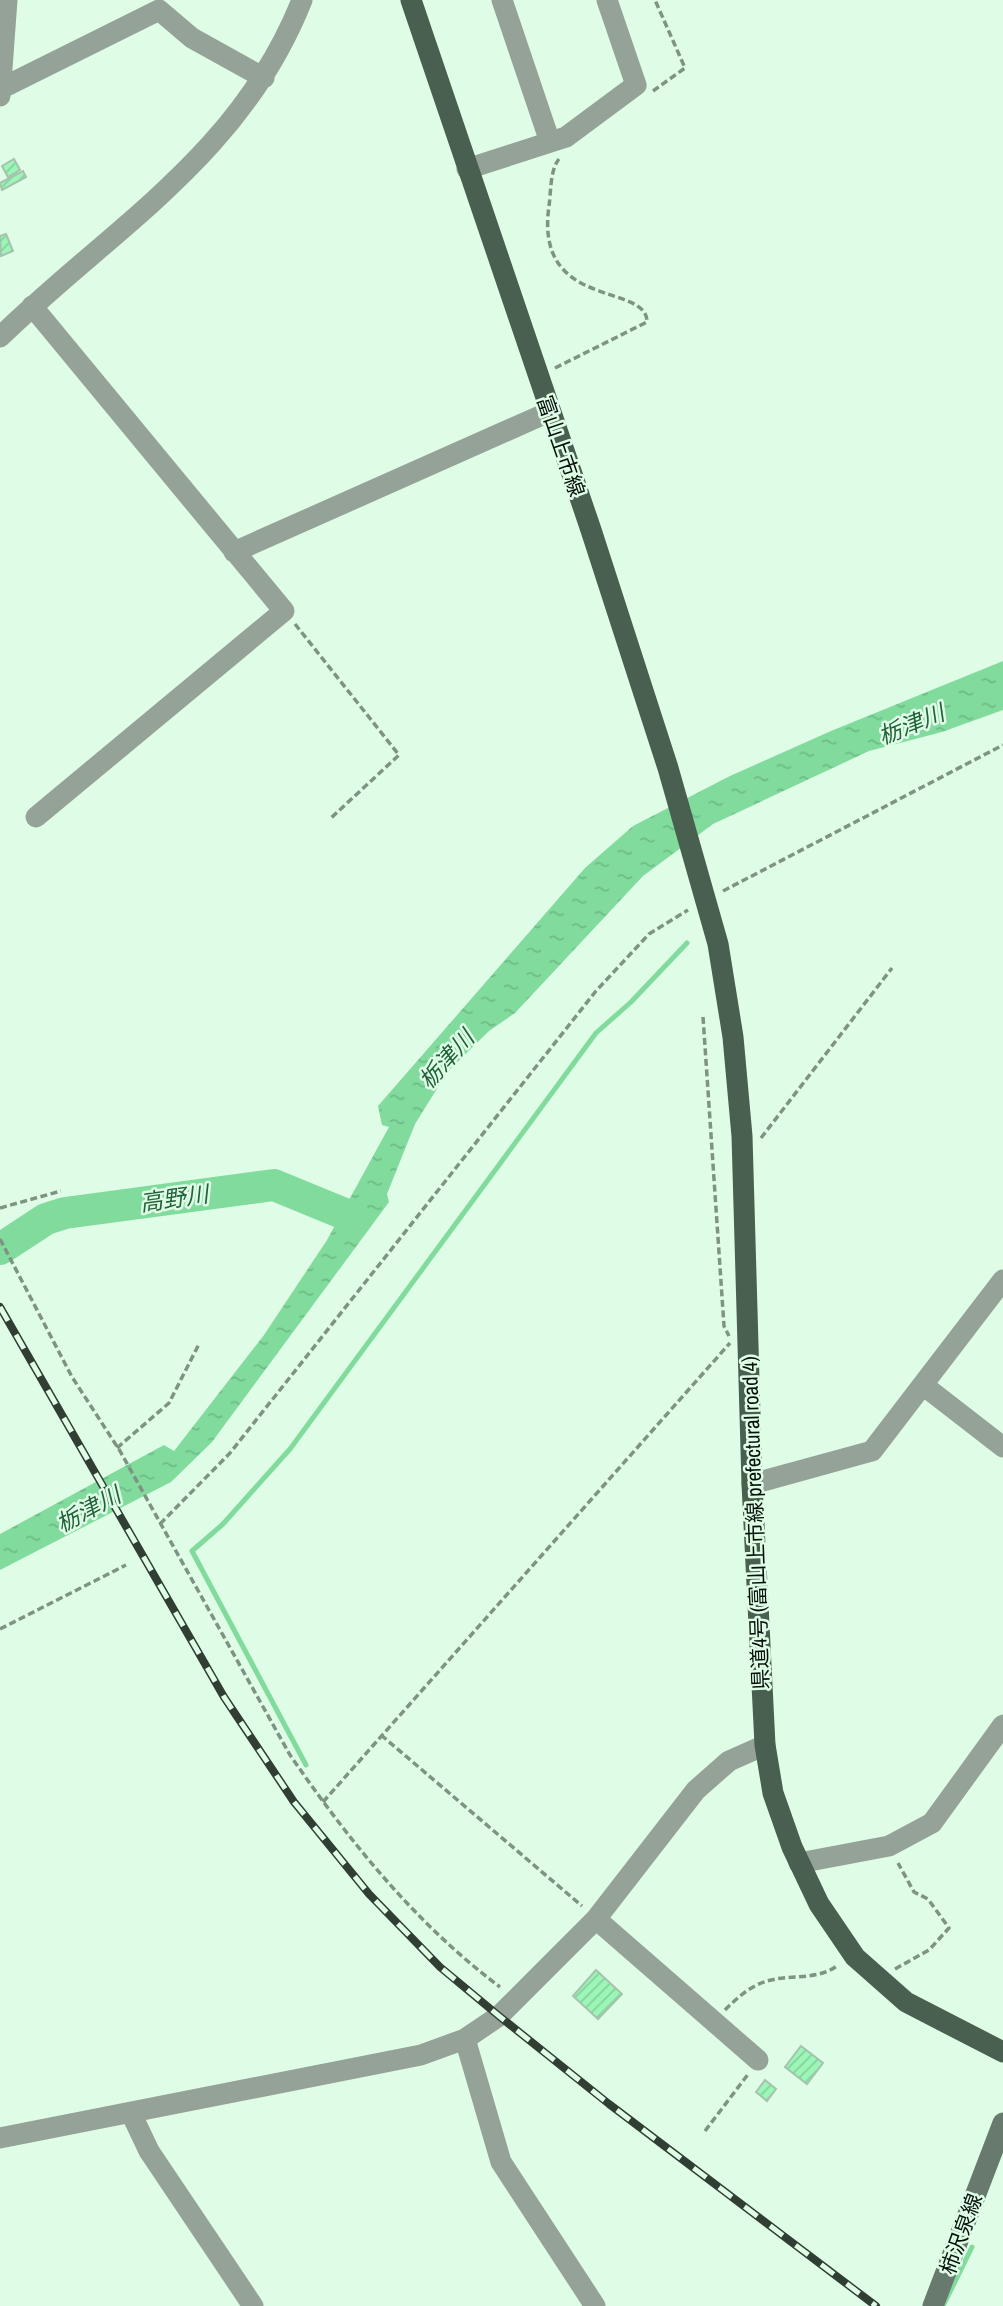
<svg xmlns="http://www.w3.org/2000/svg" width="1003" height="2306" font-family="'Archivo Narrow','Noto Sans JP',sans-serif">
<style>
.water{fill:url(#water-ripples)}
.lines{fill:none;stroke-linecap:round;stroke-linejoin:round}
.stream{stroke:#81db9d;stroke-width:5}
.river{stroke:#81db9d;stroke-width:32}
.building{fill:url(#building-hatch);stroke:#a6c3ae;stroke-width:2}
.path{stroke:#7e9383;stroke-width:3.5;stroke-dasharray:7 3.5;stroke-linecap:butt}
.street{stroke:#95a298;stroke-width:21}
.secondary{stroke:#687a6d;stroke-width:21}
.primary{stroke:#495f4f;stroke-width:21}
.rail-casing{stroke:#303e34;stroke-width:8}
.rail{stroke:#dffde6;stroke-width:5;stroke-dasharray:16;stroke-linecap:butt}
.labels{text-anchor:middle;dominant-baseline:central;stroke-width:5;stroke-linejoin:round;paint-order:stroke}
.street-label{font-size:21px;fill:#07110a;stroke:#dffde6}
.water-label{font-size:23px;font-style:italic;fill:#22623a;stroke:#dffde6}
</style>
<defs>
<pattern id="water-ripples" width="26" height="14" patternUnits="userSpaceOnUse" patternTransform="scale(1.75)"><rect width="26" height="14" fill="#81db9d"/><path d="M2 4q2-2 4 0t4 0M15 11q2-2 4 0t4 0" fill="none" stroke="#6ebb86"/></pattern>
<pattern id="building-hatch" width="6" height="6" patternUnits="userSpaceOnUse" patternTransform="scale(1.75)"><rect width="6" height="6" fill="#9bf6b7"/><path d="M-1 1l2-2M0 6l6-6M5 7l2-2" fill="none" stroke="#84d29c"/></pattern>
</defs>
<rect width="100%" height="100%" fill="#dffde6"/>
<path class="water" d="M1003 661V710L942 732 869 751 713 824 643 876 515 1013 489 1031 448 1071 415 1124 387 1194 389 1202 212 1442 171 1482 0 1570V1534L164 1445 174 1451 264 1335 327 1240 389 1127 382 1125 378 1106 585 868 633 826 730 776 831 731Z"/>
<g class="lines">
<path class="stream" d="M306 1765 192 1551 223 1524 290 1449 596 1033 631 1002 687 943
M944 2304 972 2247"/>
<path class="river" d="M0 1249 46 1219 65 1213 274 1185 352 1217"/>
</g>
<path class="building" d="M14 159 20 170 8 177 2 166Z
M23 171 26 177 2 190 0 183Z
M6 234 13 251 1 256 0 236Z
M596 1970 622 1994 598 2019 573 1996Z
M801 2046 823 2063 807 2084 785 2067Z
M765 2080 776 2089 767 2101 756 2092Z"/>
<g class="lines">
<path class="path" d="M653 91 685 68 655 0
M555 368 647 322C647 282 534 311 549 206 551 192 550 170 559 159
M295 624 399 755 331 818
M723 891 1003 745
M703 1017 724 1326 729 1336
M761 1138 892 968
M0 1208 61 1191
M0 1239 72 1377 120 1451 290 1755C350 1842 416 1924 500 1987
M117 1448 169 1403 199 1344
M160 1524 230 1453 596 991 649 934 688 910
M0 1629 126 1565
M381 1735 582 1906
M323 1802 730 1343
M895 1969 929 1950 949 1928 928 1899 914 1892 898 1863
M725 2010C737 1998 750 1986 767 1981 790 1974 818 1981 838 1965
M705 2131 749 2073"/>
<path class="street" d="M502 0 550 142
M0 89 159 10 192 38 264 78
M0 96 7 0
M467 169 566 137 636 85 607 0
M32 306 284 611 36 817
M0 337C114 226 240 156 302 0
M234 552 549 412
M923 1385 1003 1447
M752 1484 872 1451 1003 1280
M799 1863 889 1846 932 1823 1003 1725
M596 1919 758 2060
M465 2039 501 2162 595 2306
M131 2113 149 2151 253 2306
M0 2138 421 2055 465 2039 499 2016 596 1919 696 1790 729 1761 765 1745"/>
<path class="secondary" d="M933 2306 1003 2123"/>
<path class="primary" d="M411 0 591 530 668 768 718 944 733 1037 742 1136 752 1484 765 1745 773 1793 792 1847 819 1904 855 1957 906 2002 1003 2052"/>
<defs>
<path id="rail" d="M0 1307 224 1697 294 1802 369 1894 440 1967 499 2016 609 2104 876 2306"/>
</defs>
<use href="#rail" class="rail-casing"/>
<use href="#rail" class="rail"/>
</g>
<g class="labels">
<g class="street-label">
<text transform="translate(561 446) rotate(71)">富山上市線</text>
<text transform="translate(755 1523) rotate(-92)">県道4号 (富山上市線 prefectural road 4)</text>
<text transform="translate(961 2234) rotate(-70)">柿沢泉線</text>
</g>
<g class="water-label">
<text transform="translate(911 724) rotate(-22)">栃津川</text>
<text transform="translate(446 1059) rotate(-48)">栃津川</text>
<text transform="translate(174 1198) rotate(-8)">高野川</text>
<text transform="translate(88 1509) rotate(-28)">栃津川</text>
</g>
</g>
</svg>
